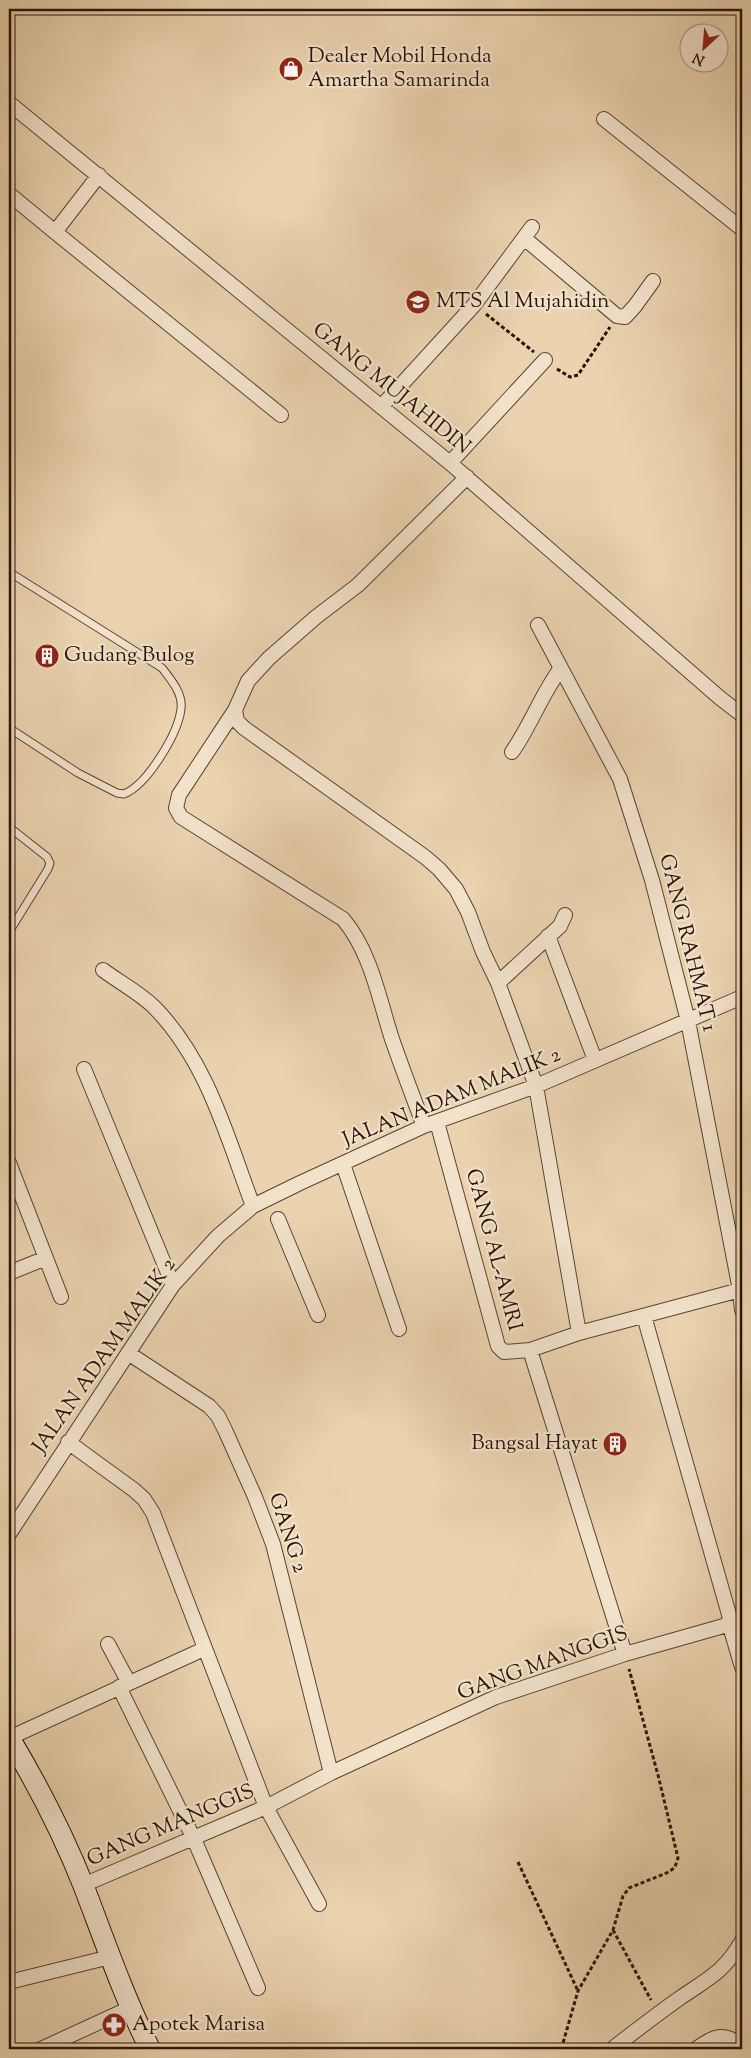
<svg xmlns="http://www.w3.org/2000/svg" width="751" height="2058" font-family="'Sorts Mill Goudy',serif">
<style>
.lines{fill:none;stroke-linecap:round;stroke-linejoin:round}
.lane-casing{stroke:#594430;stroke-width:9}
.street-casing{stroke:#594430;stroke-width:16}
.secondary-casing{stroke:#281406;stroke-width:22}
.path{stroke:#281406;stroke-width:3;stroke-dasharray:4 2.5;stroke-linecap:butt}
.lane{stroke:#f2e2cc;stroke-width:7}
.street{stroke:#f2e2cc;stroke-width:14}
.secondary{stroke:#f2e2cc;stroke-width:20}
.labels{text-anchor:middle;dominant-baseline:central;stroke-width:4.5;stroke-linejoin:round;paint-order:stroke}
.poi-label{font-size:21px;fill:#281406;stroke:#f2e2cc;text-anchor:start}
.street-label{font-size:21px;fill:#281406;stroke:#f2e2cc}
</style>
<rect width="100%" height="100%" fill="#ebd3b0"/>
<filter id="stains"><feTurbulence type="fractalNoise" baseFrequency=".004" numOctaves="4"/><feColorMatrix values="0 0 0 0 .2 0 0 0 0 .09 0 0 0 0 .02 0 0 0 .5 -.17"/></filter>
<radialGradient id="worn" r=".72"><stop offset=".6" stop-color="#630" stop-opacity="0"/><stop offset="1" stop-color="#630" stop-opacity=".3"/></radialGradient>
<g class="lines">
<defs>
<path id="lane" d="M9 572 162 668C171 680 183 693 181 709 178 734 147 785 124 794L117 793 78 773 9 728
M9 827 47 857 50 863 48 869 9 932"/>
<path id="street" d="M9 103 450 463 720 698 742 715
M604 119 742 229
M9 194 55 232 99 175
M55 232 281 415
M524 238 617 316 625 317 635 306 653 281
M381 407 474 305 532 227
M450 463 545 360
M467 477 358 585 316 617 269 658 248 681 235 710 237 721 244 728 425 857 439 869 456 889 468 912 483 952 498 983 536 1086 579 1333
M538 625 620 779 652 880 688 1021 740 1290 742 1310
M235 710 179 795 176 808 181 817 343 919C371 952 379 999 392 1039 402 1068 413 1097 424 1126
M512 752C531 725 541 695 561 668
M548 936 595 1060
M103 970C119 982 138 992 153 1006 207 1060 227 1137 253 1206
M498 983 560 926 565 915
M84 1069 173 1285
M437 1122 498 1346 504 1352 530 1350 579 1333 740 1290
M9 1163 61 1297
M343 1164 399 1329
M278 1219 318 1315
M9 1273 46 1258
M530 1350 625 1654
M128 1353 209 1406 218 1416 225 1430 255 1497 273 1544 331 1773
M68 1442 134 1490 144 1499 153 1513 266 1807 319 1904
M9 1534 173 1285 218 1236 253 1206 300 1183 424 1126 536 1086 742 997
M729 1623 742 1667
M108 1644 129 1683
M119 1687 194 1839 258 1988
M9 1738 204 1649
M83 1885 266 1807 331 1773 496 1697 625 1654 727 1625 730 1618 644 1316
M9 1982 110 1957
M41 2049 130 2008
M612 2049C634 2032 657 2014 680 1998 709 1978 723 1973 742 1941
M696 2049C715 2036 722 2032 742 2045"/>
<path id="secondary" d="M9 1737C37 1784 64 1836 84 1887 105 1942 124 1997 150 2049"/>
</defs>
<use href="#lane" class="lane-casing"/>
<use href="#street" class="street-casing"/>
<use href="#secondary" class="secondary-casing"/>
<path class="path" d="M486 314 534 352
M557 369 570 377 578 375 610 327
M518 1862 578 1991
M613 1930 651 2000
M564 2049 563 2043 578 1991 613 1930 623 1896 629 1888 669 1872 675 1867 678 1858 658 1775 629 1669"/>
<use href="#lane" class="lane"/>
<use href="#street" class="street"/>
<use href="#secondary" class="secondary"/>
</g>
<defs>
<symbol id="shop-disc" viewBox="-11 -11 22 22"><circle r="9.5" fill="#8f2418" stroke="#f2e2cc"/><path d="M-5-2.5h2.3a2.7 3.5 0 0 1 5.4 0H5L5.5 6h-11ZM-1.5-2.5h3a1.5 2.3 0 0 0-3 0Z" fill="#fff"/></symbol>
<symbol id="school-disc" viewBox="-11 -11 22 22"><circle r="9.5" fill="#8f2418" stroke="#f2e2cc"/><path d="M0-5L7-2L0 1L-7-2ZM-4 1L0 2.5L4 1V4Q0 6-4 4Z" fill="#fff"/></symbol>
<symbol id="building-disc" viewBox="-11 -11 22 22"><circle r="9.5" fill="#8f2418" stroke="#f2e2cc"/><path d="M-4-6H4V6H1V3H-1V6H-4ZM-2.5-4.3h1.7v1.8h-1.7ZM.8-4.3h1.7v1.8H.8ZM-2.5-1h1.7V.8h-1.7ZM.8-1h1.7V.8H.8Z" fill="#fff"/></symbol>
<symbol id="pharmacy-disc" viewBox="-11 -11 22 22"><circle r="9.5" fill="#8f2418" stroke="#f2e2cc"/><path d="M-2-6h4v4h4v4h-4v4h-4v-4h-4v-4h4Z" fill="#fff"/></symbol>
</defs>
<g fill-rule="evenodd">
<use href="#shop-disc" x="277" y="55" width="28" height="28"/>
<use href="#school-disc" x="404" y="288" width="28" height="28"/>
<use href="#building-disc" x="33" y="642" width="28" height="28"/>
<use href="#building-disc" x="601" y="1430" width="28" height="28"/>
<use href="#pharmacy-disc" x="100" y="2011" width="28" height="28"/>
</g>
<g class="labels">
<g class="poi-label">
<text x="308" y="57">Dealer Mobil Honda<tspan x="308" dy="24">Amartha Samarinda</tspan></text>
<text x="436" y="302">MTS Al Mujahidin</text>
<text x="64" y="656">Gudang Bulog</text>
<text x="598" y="1444" text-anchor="end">Bangsal Hayat</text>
<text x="132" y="2025">Apotek Marisa</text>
</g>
<g class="street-label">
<text transform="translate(391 389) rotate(39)">GANG MUJAHIDIN</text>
<text transform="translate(687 943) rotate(76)">GANG RAHMAT 1</text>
<text transform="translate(452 1098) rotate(-22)">JALAN ADAM MALIK 2</text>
<text transform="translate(493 1250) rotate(75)">GANG AL-AMRI</text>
<text transform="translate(105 1356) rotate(-55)">JALAN ADAM MALIK 2</text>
<text transform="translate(287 1533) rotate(72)">GANG 2</text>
<text transform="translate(543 1664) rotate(-20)">GANG MANGGIS</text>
<text transform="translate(171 1826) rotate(-23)">GANG MANGGIS</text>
</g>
</g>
<rect width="751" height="2058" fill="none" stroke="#ebd3b0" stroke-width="30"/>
<rect x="10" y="10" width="731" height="2038" fill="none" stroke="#281406" stroke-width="2.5"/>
<rect x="15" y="15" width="721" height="2028" fill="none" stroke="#281406"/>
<g transform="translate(704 48) rotate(206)"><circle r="24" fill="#f2e2cc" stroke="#a1907d"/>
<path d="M0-4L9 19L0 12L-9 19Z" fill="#8f2418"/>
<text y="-8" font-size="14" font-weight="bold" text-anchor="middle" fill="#281406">N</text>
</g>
<rect width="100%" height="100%" filter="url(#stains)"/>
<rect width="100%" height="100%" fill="url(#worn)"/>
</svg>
